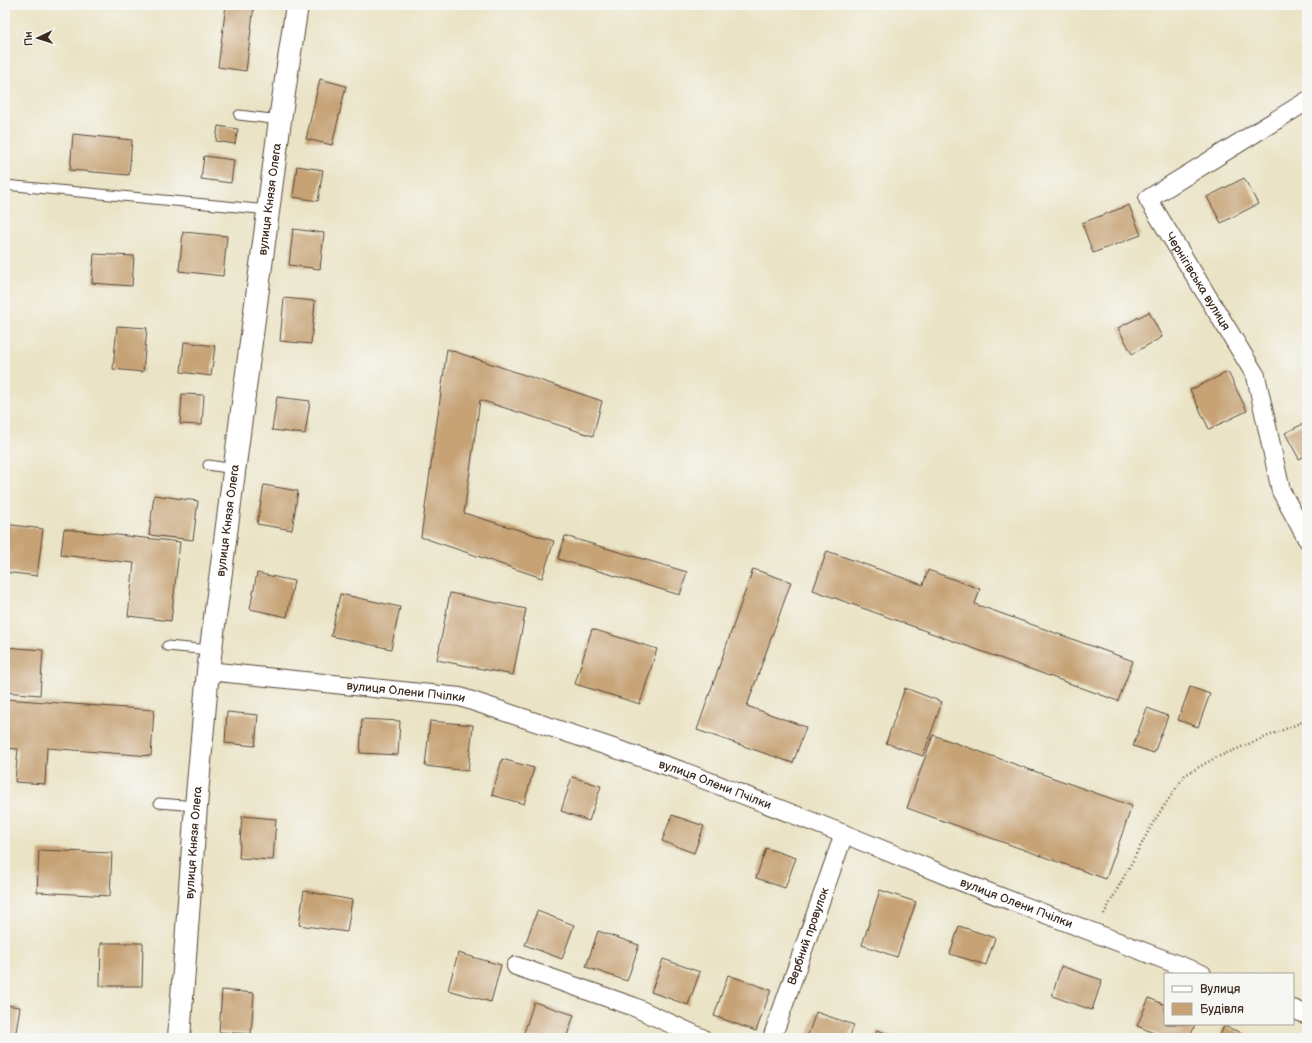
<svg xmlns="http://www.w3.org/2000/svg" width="1312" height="1043" font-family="'Balsamiq Sans',sans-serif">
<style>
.building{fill:#c6a274}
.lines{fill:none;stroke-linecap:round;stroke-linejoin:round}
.lane-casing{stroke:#554637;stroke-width:11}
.street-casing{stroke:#554637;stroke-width:20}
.secondary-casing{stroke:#554637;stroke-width:24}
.path{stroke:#554637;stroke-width:2.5;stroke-dasharray:1 3;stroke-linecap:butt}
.lane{stroke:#fff;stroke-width:9}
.street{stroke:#fff;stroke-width:18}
.secondary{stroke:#fff;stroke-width:22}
.labels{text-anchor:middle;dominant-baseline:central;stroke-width:4;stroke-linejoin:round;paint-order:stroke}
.street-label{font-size:12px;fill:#3b2a1e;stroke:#f6f6f2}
</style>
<rect width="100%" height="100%" fill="#f6f6f2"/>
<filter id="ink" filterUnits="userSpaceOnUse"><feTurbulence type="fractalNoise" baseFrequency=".025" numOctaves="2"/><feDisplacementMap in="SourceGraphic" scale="8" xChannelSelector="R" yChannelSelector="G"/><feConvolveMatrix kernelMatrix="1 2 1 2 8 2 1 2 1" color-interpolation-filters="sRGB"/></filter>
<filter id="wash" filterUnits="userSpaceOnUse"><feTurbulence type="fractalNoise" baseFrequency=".012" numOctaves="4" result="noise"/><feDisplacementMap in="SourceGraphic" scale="16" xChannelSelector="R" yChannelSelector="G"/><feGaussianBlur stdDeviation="0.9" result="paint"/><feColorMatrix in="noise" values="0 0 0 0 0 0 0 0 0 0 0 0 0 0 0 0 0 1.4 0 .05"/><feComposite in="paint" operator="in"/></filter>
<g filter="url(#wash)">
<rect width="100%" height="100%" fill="#eae3c5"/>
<g id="blocks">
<path class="building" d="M226 5H254L246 71 218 67Z
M320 79 346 86 332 145 306 139Z
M218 126 238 129 235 144 216 141Z
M73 134 132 140 129 175 70 170Z
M204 156 234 160 231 183 201 179Z
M297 166 323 170 318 201 293 197Z
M1244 178 1258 204 1221 223 1207 197Z
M1129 205 1141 235 1093 253 1082 223Z
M293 229 324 233 320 269 289 265Z
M183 232 227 236 223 276 179 271Z
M94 254 134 256 132 286 92 283Z
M284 298 315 301 311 344 280 341Z
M1149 312 1162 337 1132 354 1118 328Z
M117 326 147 328 143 372 113 369Z
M184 342 215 346 211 376 181 372Z
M447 349 602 401 593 436 480 400 464 513 554 541 542 578 421 537Z
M1228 372 1247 411 1209 429 1190 390Z
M182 394 204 395 202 425 180 424Z
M277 397 310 401 305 434 272 430Z
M1307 422V455L1299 459 1285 433Z
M264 485 298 491 292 530 257 524Z
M154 495 198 501 193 540 149 535Z
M5 524 43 529 37 576 5 572Z
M64 529 180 542 171 621 128 616 134 563 61 555Z
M565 536 687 572 680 595 558 559Z
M827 551 923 585 928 570 980 589 975 604 1133 661 1118 701 813 590Z
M753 569 791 582 747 706 806 727 793 763 697 730Z
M257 573 294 581 287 617 250 609Z
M450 593 526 609 513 675 437 660Z
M340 594 400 607 391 649 331 636Z
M592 629 657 649 640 704 575 684Z
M5 647 43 650 40 695 5 692Z
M1190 687 1210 694 1198 727 1178 720Z
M905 688 942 702 923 756 886 743Z
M5 699 154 710 151 756 47 748 45 784 15 782 18 749 5 748Z
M1147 708 1168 716 1154 753 1133 746Z
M227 712 258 715 255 746 225 743Z
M362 719 400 721 398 755 360 753Z
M430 721 473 725 468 771 425 766Z
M933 735 1132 806 1106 879 907 808Z
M502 759 534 768 524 804 492 795Z
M572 777 601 786 589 821 561 811Z
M672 815 704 826 694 853 662 841Z
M242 816 276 819 273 860 239 858Z
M766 848 796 858 785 888 756 878Z
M39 850 112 853 110 896 37 892Z
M880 890 916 902 897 957 862 945Z
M304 891 352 900 347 932 299 925Z
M537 911 574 925 562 959 525 945Z
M959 926 995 938 986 965 950 954Z
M598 931 639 945 627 981 586 967Z
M101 943H143L142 986H100Z
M458 953 501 965 491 1002 448 990Z
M663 959 700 972 688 1005 651 992Z
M1061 966 1102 980 1092 1010 1052 996Z
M728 975 771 990 756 1031 714 1016Z
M222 990 254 993 251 1034 219 1032Z
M1149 998 1165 1005V1024H1195L1190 1038H1166L1137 1026Z
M534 1002 574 1015 566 1038H529L523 1036Z
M5 1005 20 1007 15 1038H5Z
M816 1012 854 1025 849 1038H807Z
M1224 1026 1255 1038H1219Z
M877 1030 899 1038H874Z"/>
</g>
</g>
<g filter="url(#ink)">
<use href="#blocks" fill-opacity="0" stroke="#554637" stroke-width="1"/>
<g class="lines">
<defs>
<path id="lane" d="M239 115 280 120
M5 185 268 210
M208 465 234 469
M167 646 210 650
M159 803 196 806"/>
<g id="street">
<path id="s1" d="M1307 101 1148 199 1256 376 1281 491 1307 539"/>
<path id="s2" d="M208 671 460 697 682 771 844 834 967 884 1202 974"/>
<path d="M516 966 632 1006 702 1038"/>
<path d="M1293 1009 1307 1015"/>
<path id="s3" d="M772 1038 844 834"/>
</g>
<g id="secondary">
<path id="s4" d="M179 1038 196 806 208 671 280 120 297 5"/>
</g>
</defs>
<use href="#lane" class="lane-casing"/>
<use href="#street" class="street-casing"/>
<use href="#secondary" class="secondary-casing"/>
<path class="path" d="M1104 914 1154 821 1185 775 1215 758 1307 720"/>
<use href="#lane" class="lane"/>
<use href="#street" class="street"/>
<use href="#secondary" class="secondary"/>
</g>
</g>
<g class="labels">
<g class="street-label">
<text stroke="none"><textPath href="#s4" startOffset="844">вулиця Князя Олега</textPath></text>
<text stroke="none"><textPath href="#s1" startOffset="283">Чернігівська вулиця</textPath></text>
<text stroke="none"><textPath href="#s4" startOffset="520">вулиця Князя Олега</textPath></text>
<text stroke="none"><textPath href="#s2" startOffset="199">вулиця Олени Пчілки</textPath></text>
<text stroke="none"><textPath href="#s2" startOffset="523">вулиця Олени Пчілки</textPath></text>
<text stroke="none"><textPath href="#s4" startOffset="196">вулиця Князя Олега</textPath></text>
<text stroke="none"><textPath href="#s2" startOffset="847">вулиця Олени Пчілки</textPath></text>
<text stroke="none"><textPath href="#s3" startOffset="108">Вербний провулок</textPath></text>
</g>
</g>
<rect width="1312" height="1043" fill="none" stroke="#f6f6f2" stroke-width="20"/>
<rect x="1164" y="973" width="130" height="52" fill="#f6f6f2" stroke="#aba49d"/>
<rect x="1172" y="986" width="20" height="6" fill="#ffffff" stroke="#aba49d"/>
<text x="1200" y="993" font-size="12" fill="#3b2a1e">Вулиця</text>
<rect x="1172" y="1003" width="20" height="12" fill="#c6a274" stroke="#aba49d"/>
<text x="1200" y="1013" font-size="12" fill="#3b2a1e">Будівля</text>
<g transform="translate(38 38) rotate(266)" stroke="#f6f6f2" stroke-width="3" paint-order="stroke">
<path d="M0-3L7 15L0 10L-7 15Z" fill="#3b2a1e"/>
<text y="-6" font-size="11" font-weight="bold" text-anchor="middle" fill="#3b2a1e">Пн</text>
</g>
</svg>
